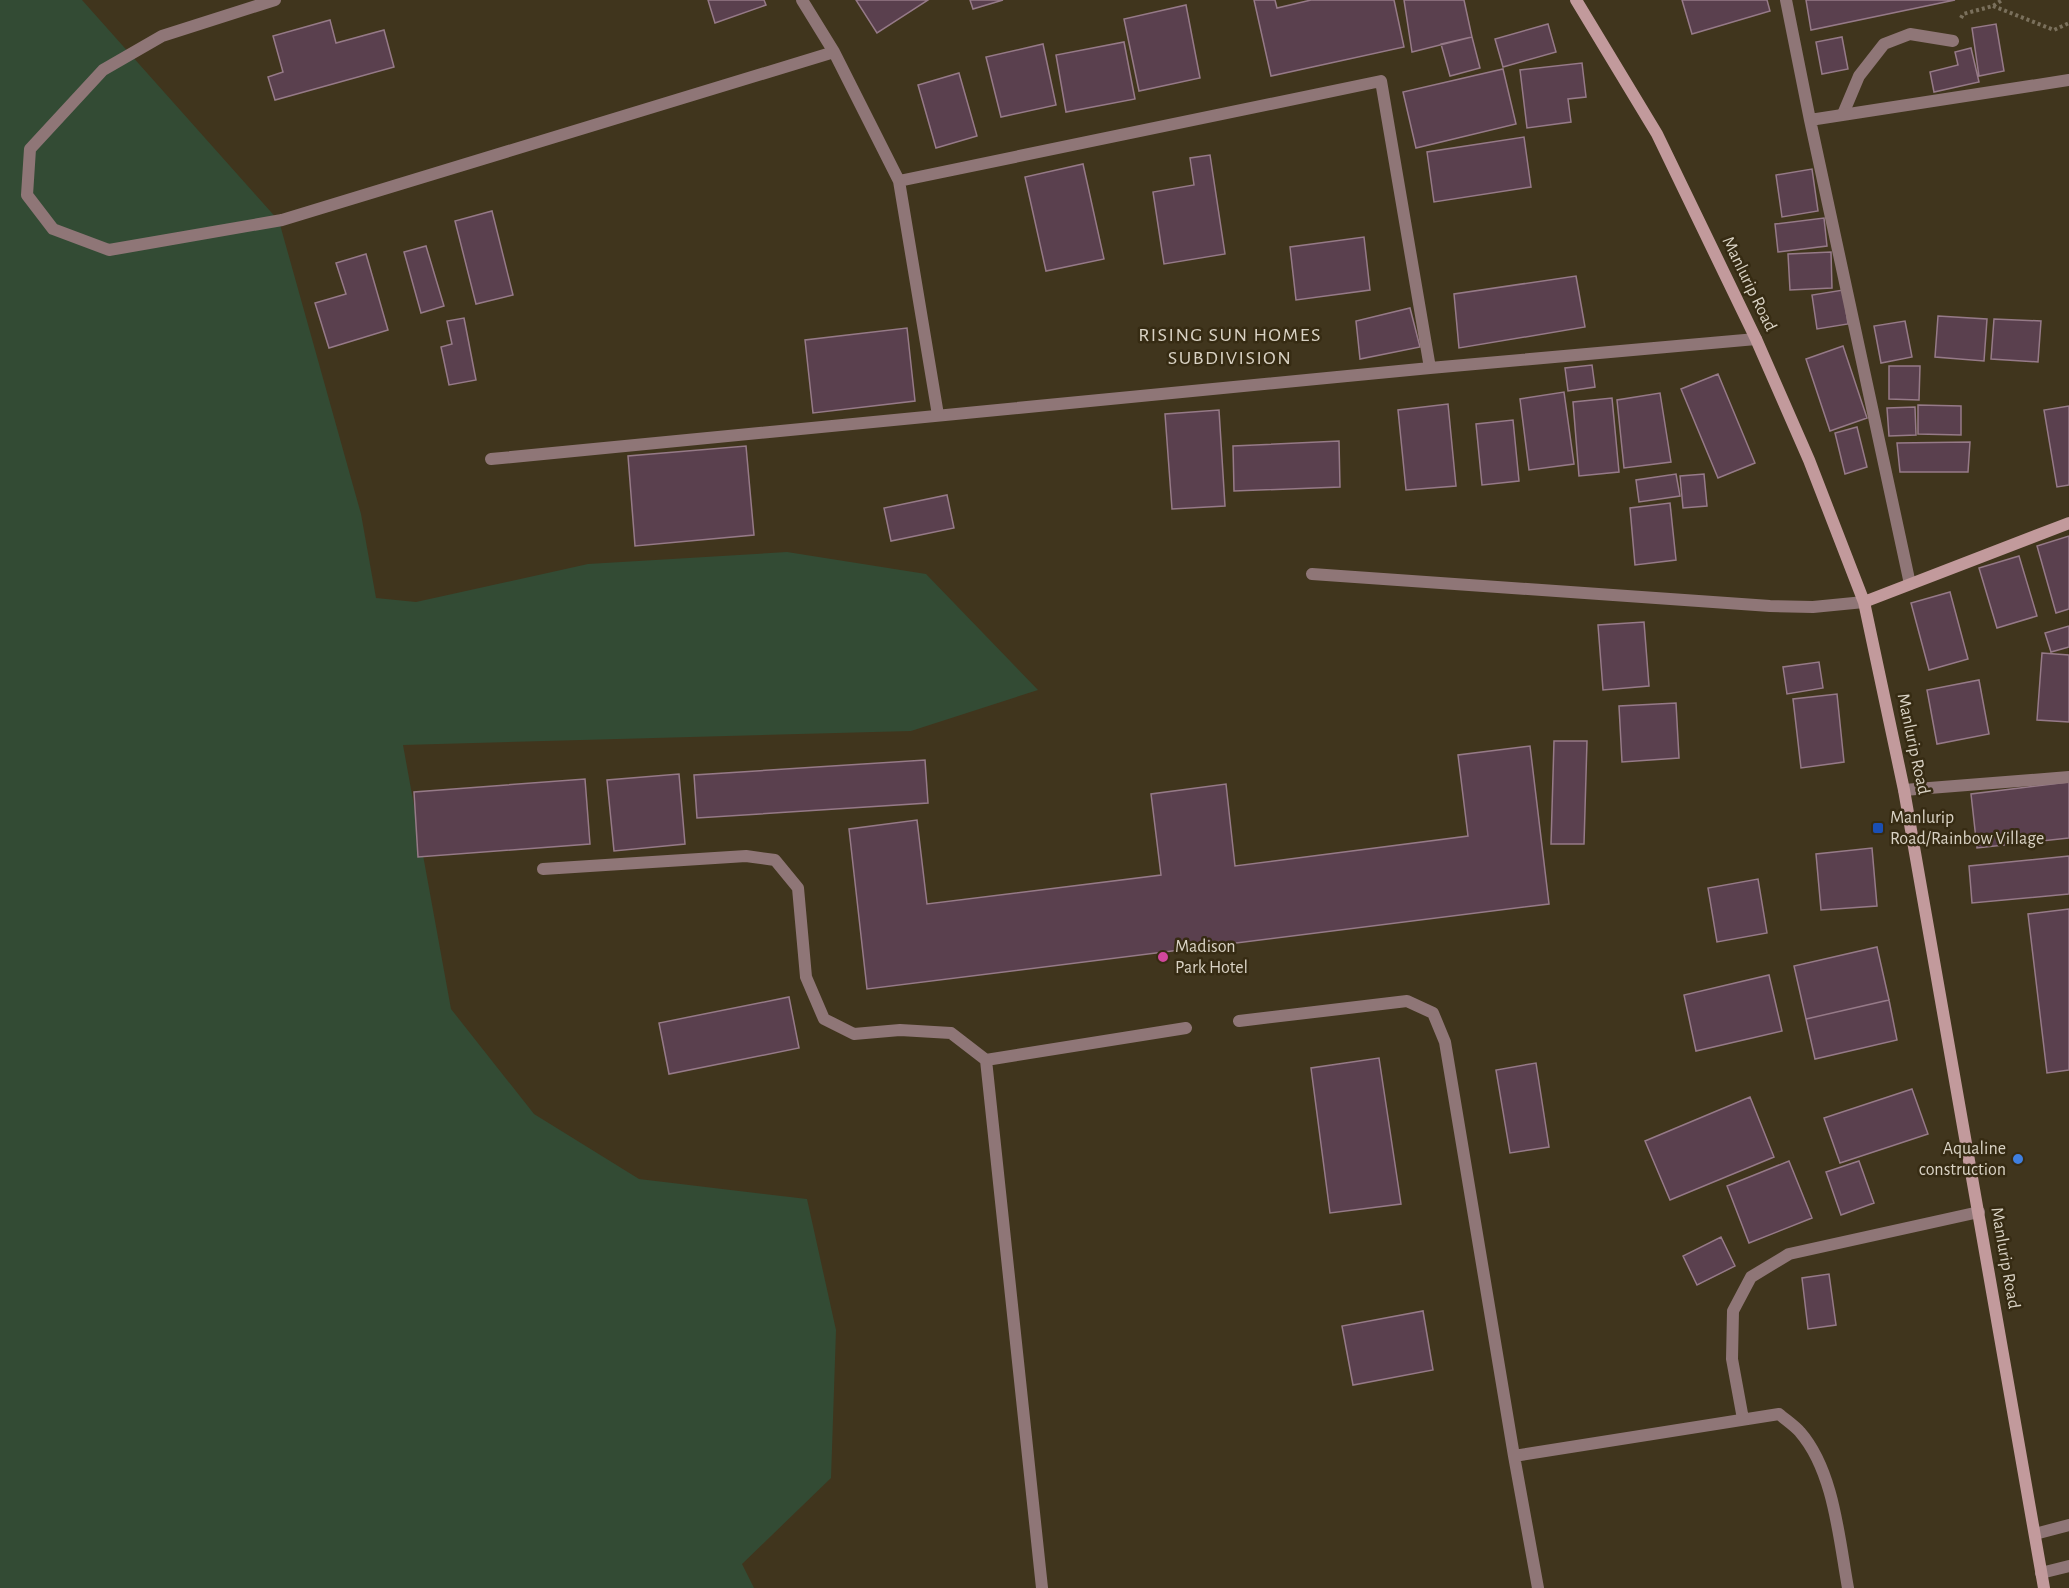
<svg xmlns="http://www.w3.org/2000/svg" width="2069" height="1588" font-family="'Alegreya Sans',sans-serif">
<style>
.green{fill:#334b34}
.building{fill:#5a404e;stroke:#967a88;stroke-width:1.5}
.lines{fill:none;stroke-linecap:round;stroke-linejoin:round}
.path{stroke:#7a705c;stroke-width:4;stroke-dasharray:3 3;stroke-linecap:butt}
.lane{stroke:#8f7677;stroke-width:12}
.street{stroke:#8f7677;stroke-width:12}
.secondary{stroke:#c29a9c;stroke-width:12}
.transit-dot{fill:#1a4fb4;stroke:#362b13;stroke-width:2}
.hotel-dot{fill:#d1479c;stroke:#362b13;stroke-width:2}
.shop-dot{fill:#3f7fe0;stroke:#362b13;stroke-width:2}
.labels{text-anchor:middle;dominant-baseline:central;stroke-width:5;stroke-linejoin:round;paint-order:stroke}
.street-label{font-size:18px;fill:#d9d2c4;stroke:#362b13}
.poi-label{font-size:18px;fill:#d9d2c4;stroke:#362b13;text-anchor:start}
.neighbourhood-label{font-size:20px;letter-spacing:1.5px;fill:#d9d2c4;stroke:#362b13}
</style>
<rect width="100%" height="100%" fill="#40351d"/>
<path class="green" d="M0 0H82L279 221 361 514 376 598 416 602 588 564 787 552 926 574 1038 690 911 731 403 745 451 1009 534 1114 639 1179 807 1199 836 1330 831 1478 742 1564 754 1588H0Z"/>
<path class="building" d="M708 0H764L766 5 715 23Z
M856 0H928L877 33Z
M970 0H1003L973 9Z
M1254 0H1275L1277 8 1311 0H1394L1404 47 1271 76Z
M1404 0H1464L1472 37 1412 52Z
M1682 0H1767L1770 11 1692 34Z
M1806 0H1955L1811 30Z
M1186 5 1200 78 1139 91 1124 19Z
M330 20 336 43 384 30 394 67 275 100 268 77 283 72 273 36Z
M1548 24 1556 52 1503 67 1495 39Z
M1996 24 2004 71 1979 76 1972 28Z
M1472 37 1480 68 1450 76 1441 44Z
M1842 37 1848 69 1822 74 1816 42Z
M1124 42 1135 99 1066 112 1056 55Z
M1043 44 1056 105 1001 117 986 57Z
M1971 48 1979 82 1934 92 1930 72 1958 65 1955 52Z
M1582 63 1586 97 1568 99 1571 122 1527 128 1520 70Z
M1503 69 1516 124 1416 148 1403 92Z
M959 73 977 136 936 148 918 85Z
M1524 137 1531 187 1434 202 1427 152Z
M1210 155 1225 254 1164 264 1153 192 1194 185 1190 158Z
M1083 164 1104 259 1046 271 1025 177Z
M1812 169 1818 211 1782 217 1776 175Z
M492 211 513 295 476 304 455 221Z
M1824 218 1827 246 1778 252 1775 224Z
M1364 237 1370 290 1296 300 1290 247Z
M426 246 444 306 421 313 404 252Z
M1831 252 1832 288 1790 290 1788 254Z
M366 254 388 330 329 348 315 303 346 294 336 263Z
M1576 276 1585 327 1459 348 1454 294Z
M1843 290 1848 324 1817 329 1812 295Z
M1410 308 1420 347 1360 359 1356 321Z
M1938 316 1987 319 1984 361 1935 357Z
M464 318 476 380 449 385 441 347 452 344 447 321Z
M1994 319 2041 321 2038 362 1991 359Z
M1905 321 1912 357 1881 363 1874 326Z
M907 328 915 401 813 413 805 340Z
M1843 346 1867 418 1830 431 1806 359Z
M1592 365 1595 387 1568 391 1565 368Z
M1889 366H1920L1919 400 1889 399Z
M1718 374 1755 463 1718 478 1681 389Z
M1564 392 1574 464 1529 470 1520 399Z
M1660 393 1671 462 1624 468 1617 400Z
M1612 398 1619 472 1579 476 1573 402Z
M1448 404 1456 486 1406 490 1398 410Z
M1918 405 1961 406V435L1918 434Z
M2069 406V485L2057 487 2044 410Z
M1915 407 1916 435 1889 436 1887 408Z
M1219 410 1225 506 1172 509 1165 414Z
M1513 420 1519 481 1482 485 1476 424Z
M1857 427 1867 467 1845 474 1835 433Z
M1339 441 1340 487 1234 491 1233 446Z
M1970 442 1968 472H1900L1897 443Z
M746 446 754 535 635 546 628 456Z
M1676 474 1680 496 1639 502 1636 480Z
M1704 474 1707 506 1683 508 1680 476Z
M947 495 954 528 891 541 884 508Z
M1670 503 1676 560 1635 565 1630 508Z
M2069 536V609L2056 613 2037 546Z
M2019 556 2037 616 1997 628 1979 568Z
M1950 592 1968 659 1929 670 1911 603Z
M1644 622 1649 686 1603 690 1598 625Z
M2069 626V647L2051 652 2045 633Z
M2042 653 2069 655V722L2037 720Z
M1819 662 1823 688 1787 694 1783 667Z
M1979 680 1989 734 1937 744 1927 690Z
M1837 694 1844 762 1801 768 1793 699Z
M1676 703 1679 758 1622 762 1619 706Z
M1554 741H1587L1584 844H1551Z
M1530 746 1549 904 867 989 849 829 917 820 927 904 1161 875 1151 794 1226 784 1235 866 1468 836 1458 755Z
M925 760 928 803 697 818 694 775Z
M679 774 685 844 614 851 607 780Z
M585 779 590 844 418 857 414 792Z
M2069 782V838L1977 848 1971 794Z
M1872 848 1877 906 1821 910 1816 854Z
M2069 856V894L1972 903 1969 866Z
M1758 879 1767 933 1717 942 1708 888Z
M2069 909V1070L2047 1073 2028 914Z
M1877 947 1889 1000 1806 1019 1794 966Z
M1769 975 1782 1031 1696 1051 1684 995Z
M789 997 799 1048 669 1074 659 1023Z
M1889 1000 1897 1040 1815 1059 1806 1019Z
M1379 1058 1401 1204 1330 1213 1311 1068Z
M1536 1063 1549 1147 1510 1153 1496 1070Z
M1912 1089 1928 1134 1840 1163 1824 1118Z
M1750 1097 1774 1157 1670 1200 1645 1141Z
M1789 1161 1812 1218 1749 1243 1727 1186Z
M1859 1161 1874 1203 1841 1215 1826 1172Z
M1721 1237 1735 1266 1697 1285 1683 1256Z
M1829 1274 1836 1325 1808 1329 1802 1278Z
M1423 1311 1433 1370 1353 1385 1342 1326Z"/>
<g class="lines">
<path class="path" d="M1993 6 2054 30 2069 23
M1961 18 1963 14 1993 6 2002 0"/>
<path class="lane" d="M1843 114 1859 76 1884 44 1910 34 1953 41
M1312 574 1770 606 1813 607 1864 602
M1904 790 2069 777
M543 869 746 856 775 860 798 888 806 977 824 1019 854 1034 900 1030 951 1033 986 1060 1042 1588
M1239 1021 1407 1001 1433 1013 1445 1042 1514 1456 1538 1588
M986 1060 1186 1028
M1743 1419 1732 1359 1733 1311 1751 1277 1789 1254 1979 1212
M1514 1456 1779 1414C1786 1420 1795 1426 1800 1432 1834 1471 1839 1539 1848 1588"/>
<path class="street" d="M275 0 162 36 103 70 30 149 27 195 53 229 109 250 282 220 834 52
M802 0 834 52 899 181 938 415
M1786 0 1810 120 1910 584
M1810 120 2069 80
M899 181 1381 81 1430 368
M491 459 1430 368 1756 339
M2035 1534 2069 1525
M2041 1573 2069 1566"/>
<path class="secondary" d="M1576 0 1657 134 1756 339 1809 460 1864 602 1904 790 2044 1588
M1864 602 2069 523"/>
</g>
<rect class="transit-dot" x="1872" y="822" width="12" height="12" rx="3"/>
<circle class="hotel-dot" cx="1163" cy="957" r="6"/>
<circle class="shop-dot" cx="2018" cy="1159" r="6"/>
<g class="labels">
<g class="street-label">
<text transform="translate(1749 284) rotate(64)">Manlurip Road</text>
<text transform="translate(1913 744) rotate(78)">Manlurip Road</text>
<text transform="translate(2005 1258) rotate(80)">Manlurip Road</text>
</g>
<g class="poi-label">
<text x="1890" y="818">Manlurip<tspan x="1890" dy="21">Road/Rainbow Village</tspan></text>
<text x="1175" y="947">Madison<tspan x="1175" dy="21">Park Hotel</tspan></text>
<text x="2006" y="1149" text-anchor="end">Aqualine<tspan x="2006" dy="21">construction</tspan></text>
</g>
<g class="neighbourhood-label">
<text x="1230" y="335">RISING SUN HOMES<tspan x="1230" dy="23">SUBDIVISION</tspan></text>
</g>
</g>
</svg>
